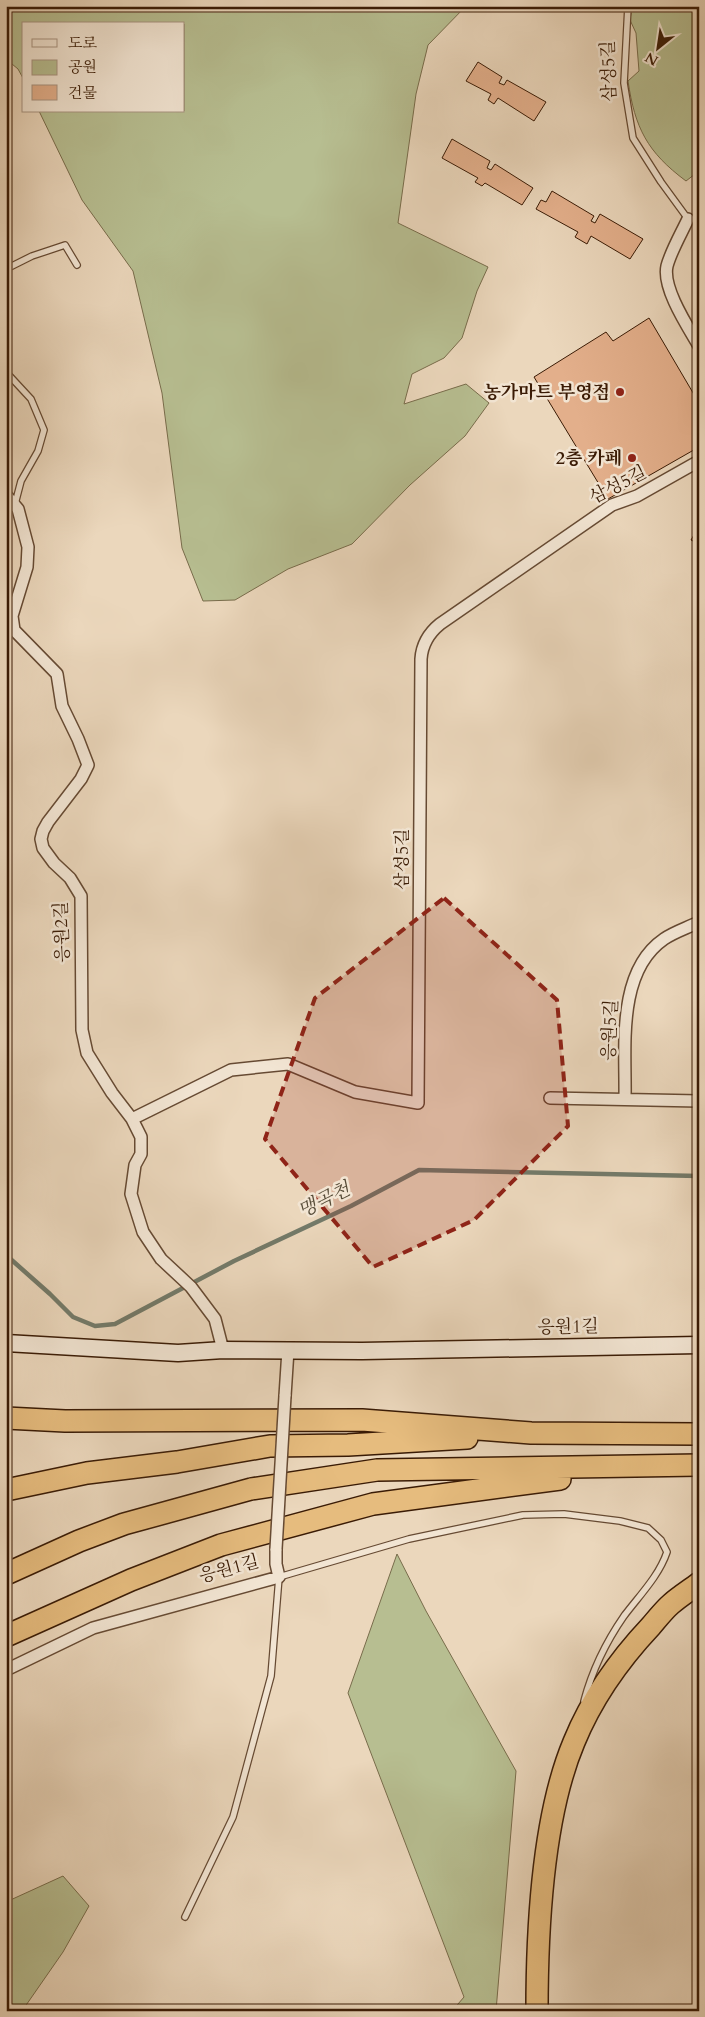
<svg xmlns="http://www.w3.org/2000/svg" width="705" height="2017" font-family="Cardo,'Noto Serif KR',serif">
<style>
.green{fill:#b7be91;stroke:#786c4b}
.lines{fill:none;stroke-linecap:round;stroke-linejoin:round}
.stream{stroke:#737a69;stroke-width:4.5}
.building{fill:#e3af8b;stroke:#3a1b05}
.lane-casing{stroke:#664a33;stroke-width:8}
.street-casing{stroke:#664a33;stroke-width:14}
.secondary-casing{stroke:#3a1b05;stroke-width:19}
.highway-casing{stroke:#3a1b05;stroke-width:24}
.lane{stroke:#f2e5d3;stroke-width:5.5}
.street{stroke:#f2e5d3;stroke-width:11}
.secondary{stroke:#f2e5d3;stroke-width:16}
.highway{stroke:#e6bc7e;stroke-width:21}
.street-bridge-casing{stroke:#664a33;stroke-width:14;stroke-linecap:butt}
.street-bridge{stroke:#f2e5d3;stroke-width:11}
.marked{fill:#8f2418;fill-opacity:0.2;stroke:#8f2418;stroke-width:4;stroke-dasharray:10 6;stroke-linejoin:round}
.poi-dot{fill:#8f2418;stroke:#f2e5d3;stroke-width:2}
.labels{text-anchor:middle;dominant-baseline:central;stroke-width:5;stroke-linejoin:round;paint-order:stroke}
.street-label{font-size:18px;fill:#3a1b05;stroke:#f2e5d3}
.poi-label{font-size:18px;font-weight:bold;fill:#3a1b05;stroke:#f2e5d3;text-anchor:end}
.water-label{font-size:19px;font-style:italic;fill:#564b37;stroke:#f2e5d3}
</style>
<rect width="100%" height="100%" fill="#ebd7bc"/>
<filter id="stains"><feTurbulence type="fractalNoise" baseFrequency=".004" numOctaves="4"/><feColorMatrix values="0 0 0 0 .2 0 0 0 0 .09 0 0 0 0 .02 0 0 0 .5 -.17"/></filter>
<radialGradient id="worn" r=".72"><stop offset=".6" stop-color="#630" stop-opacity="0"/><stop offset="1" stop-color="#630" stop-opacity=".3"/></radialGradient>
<path class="green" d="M6 6H466L428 45 416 94 398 223 488 267 477 291 462 338 444 358 412 374 404 404 466 384 489 403 465 436 410 485 352 544 288 569 235 600 203 601 182 548 162 393 133 271 82 200 39 111H184V24H24V80L18 69 6 59Z
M632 6H699V171L686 181C647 152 635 128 628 81L639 71 636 33 630 20Z
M397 1554 426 1611 516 1771 496 2011H452L464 1997 348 1693Z
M63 1876 89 1906 63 1952 22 2011H6V1902Z"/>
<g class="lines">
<path class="stream" d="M6 1255 50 1294 73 1317 95 1326 115 1324 234 1261 351 1206 419 1170 699 1176"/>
</g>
<path class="building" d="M478 62 502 77 499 83 504 85 507 80 546 102 534 121 498 98 494 104 488 100 491 94 466 81Z
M452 139 490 161 487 168 491 170 495 164 533 188 522 205 485 183 482 186 475 182 478 178 442 158Z
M552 191 594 216 591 221 595 223 600 214 643 239 630 259 591 236 587 244 575 237 578 232 536 209 541 200 546 202Z
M649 318 699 403V447L608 499 534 377 606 332 613 341Z
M699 526V544L691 540Z"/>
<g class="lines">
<defs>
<path id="lane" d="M628 6 624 83 633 138 661 182 688 219
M6 269 32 256 65 245 77 265
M6 372 31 399 44 430 38 451 21 481 15 504
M185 1917 233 1817 271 1676 279 1577 409 1539 523 1515 564 1514 620 1521 648 1528 661 1540 667 1552C659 1576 639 1596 624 1616 606 1642 592 1671 584 1701"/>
<path id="street" d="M688 219C681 234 671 251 667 266 662 288 688 327 699 346
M6 495 18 509 28 547 27 567 12 616 14 630 57 674 62 706 78 739 88 765 81 779 48 822 43 831 41 839 43 848 54 863 70 878 81 896 82 1030 87 1053 112 1093 132 1119 141 1137V1154L135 1165 131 1194 143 1232 161 1259 191 1287 215 1319 223 1350
M550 1098 699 1101
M625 1098C626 1048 616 972 664 939 674 932 687 928 699 922
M132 1119 231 1070 288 1064 355 1092 418 1103 421 659C422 644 429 633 440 624L612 505 637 496 699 461
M285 1396 288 1350
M6 1670 93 1628 279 1577 276 1564V1549"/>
<path id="secondary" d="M6 1343 178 1353 223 1350 362 1351 699 1345"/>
<path id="highway" d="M6 1418 65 1421 362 1420 531 1433 699 1434
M6 1490 87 1473 177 1462 270 1446 348 1445 467 1438
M6 1574 79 1541 124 1524 251 1489 377 1470 699 1465
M6 1636 131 1580 221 1545 373 1504 560 1479
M537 2011C537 1929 542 1818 574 1742 592 1698 619 1660 651 1626 657 1619 664 1610 671 1604 680 1596 690 1590 699 1583"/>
</defs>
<use href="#lane" class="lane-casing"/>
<use href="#street" class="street-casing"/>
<use href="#secondary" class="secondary-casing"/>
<use href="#highway" class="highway-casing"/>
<use href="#lane" class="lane"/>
<use href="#street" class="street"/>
<use href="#secondary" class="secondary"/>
<use href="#highway" class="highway"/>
<defs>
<path id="street-bridge" d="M276 1549 285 1396"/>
</defs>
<use href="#street-bridge" class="street-bridge-casing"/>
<use href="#street-bridge" class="street-bridge"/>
</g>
<path class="marked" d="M444 898 557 1000 568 1126 474 1220 373 1267 265 1139 315 998Z"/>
<g class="poi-dot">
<circle cx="620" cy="392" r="5"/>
<circle cx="632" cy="458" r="5"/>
</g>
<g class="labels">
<g class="street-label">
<text transform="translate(609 71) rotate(-92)">삼성5길</text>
<text transform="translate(618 485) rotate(-27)">삼성5길</text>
<text transform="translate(402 859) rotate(-90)">삼성5길</text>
<text transform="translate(62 932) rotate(-92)">응원2길</text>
<text transform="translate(610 1030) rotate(-87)">응원5길</text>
<text transform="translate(568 1327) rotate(-1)">응원1길</text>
<text transform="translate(229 1569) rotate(-15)">응원1길</text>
</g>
<g class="poi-label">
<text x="610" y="392">농가마트 부영점</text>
<text x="622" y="458">2층 카페</text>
</g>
<g class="water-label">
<text transform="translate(324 1200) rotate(-26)">맹곡천</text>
</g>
</g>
<rect width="705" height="2017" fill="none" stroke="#ebd7bc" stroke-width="25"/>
<rect x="8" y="8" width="690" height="2002" fill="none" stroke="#3a1b05" stroke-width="2.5"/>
<rect x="12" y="12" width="680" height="1992" fill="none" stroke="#3a1b05"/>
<rect x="22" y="22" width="162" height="90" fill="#f2e5d3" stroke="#a89481"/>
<rect x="32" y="39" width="25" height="8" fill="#f2e5d3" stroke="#a89481"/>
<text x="68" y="48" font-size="15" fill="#3a1b05">도로</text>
<rect x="32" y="60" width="25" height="15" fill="#b7be91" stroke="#a89481"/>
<text x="68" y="72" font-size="15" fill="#3a1b05">공원</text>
<rect x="32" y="85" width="25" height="15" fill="#e3af8b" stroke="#a89481"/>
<text x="68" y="98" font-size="15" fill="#3a1b05">건물</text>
<g transform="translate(658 48) rotate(210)" stroke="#f2e5d3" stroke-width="4" paint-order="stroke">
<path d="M0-4L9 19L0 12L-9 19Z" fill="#3a1b05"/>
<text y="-8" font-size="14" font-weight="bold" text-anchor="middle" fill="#3a1b05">N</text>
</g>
<rect width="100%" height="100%" filter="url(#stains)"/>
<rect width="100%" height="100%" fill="url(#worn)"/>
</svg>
